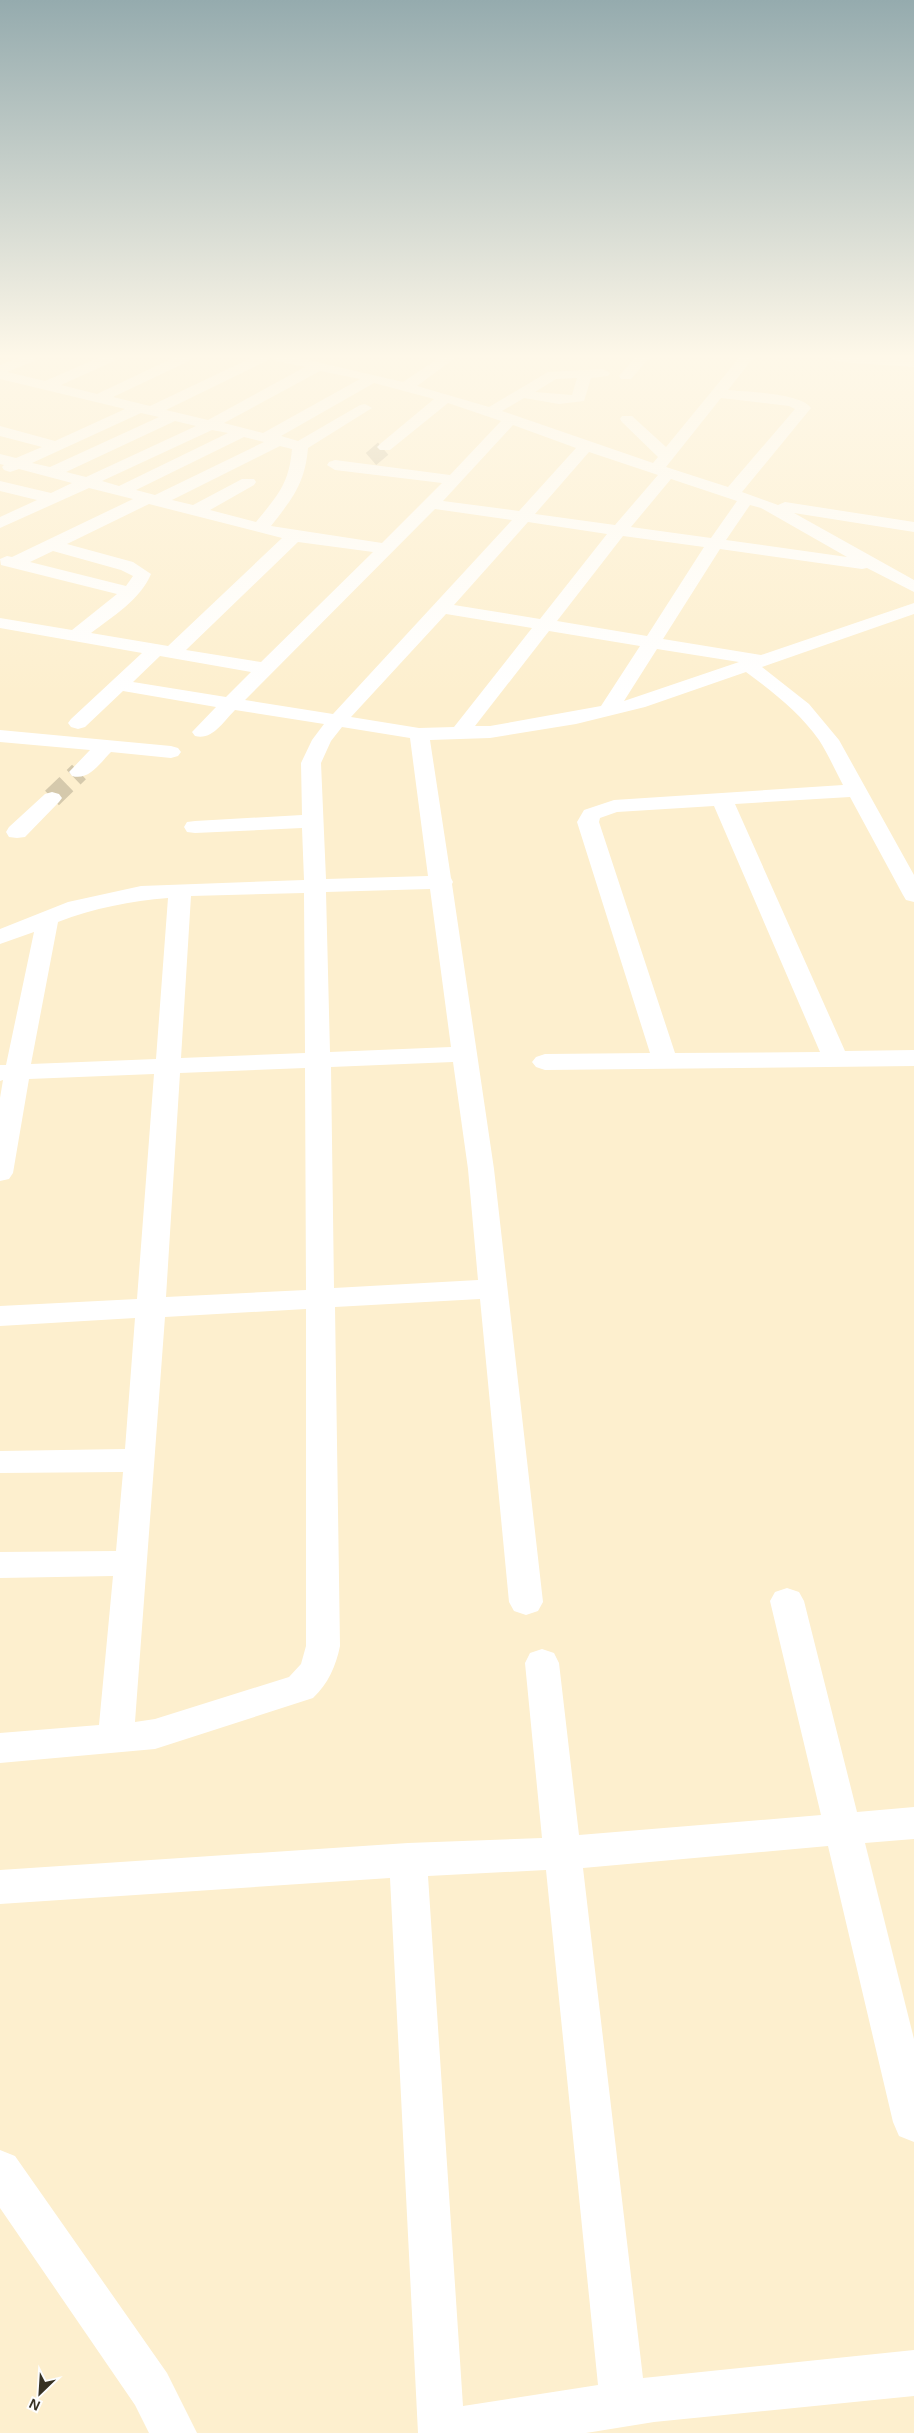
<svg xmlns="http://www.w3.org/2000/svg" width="914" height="2433" font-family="Helvetica,sans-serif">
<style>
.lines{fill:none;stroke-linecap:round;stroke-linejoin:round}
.street-tunnel-far1{stroke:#d5c9ac;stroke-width:16;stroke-dasharray:16 8;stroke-linecap:butt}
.street-tunnel{stroke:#d5c9ac;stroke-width:20;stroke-dasharray:20 10;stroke-linecap:butt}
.street{fill:#fff;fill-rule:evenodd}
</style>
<rect width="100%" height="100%" fill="#fdefce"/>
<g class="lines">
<path class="street-tunnel-far1" d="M371 459 385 447"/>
<path class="street-tunnel" d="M52 798 79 772"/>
<path class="street" d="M18 358H36L34 361 7 372 45 381 98 358H116L114 361 61 385 97 394 173 358H191L189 361 113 397 150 406 251 358H268L266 361 166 410 208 420 305 367 276 361 274 358H299L403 382 439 358H455L417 386 489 407 548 372 603 369 610 373 608 376 591 378 584 401 559 404 524 398 502 411 653 463 658 457 622 422 620 419 622 416H632L666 447 739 358H753L728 390C747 392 800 393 811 408L742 492 778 505 785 502 914 522V532L794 513 914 580V592L867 568 862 569 720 549 663 639 761 655 914 603V614L762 667 809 704 839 740 914 875V902L906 900 903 895 850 797 735 804 845 1051 914 1050V1066L545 1070 536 1067 532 1062 536 1057 545 1054 650 1053 577 822 584 810 614 800 843 785C835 770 828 754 819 740 800 713 773 692 746 672L645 707 576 724 490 738 430 740 451 878 453 882 452 884 494 1169 543 1602 538 1611 526 1615 514 1611 509 1602 480 1299 335 1307 340 1646C336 1666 328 1684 313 1698L155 1749 0 1763V1733L99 1725 113 1576 0 1578V1552L116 1551 123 1472 0 1473V1451L125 1449 135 1318 0 1326V1306L137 1299 154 1074 29 1079 13 1173 9 1179 0 1181V1098L3 1080 0 1081V1065H6L34 932 0 944V929L68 902 141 886 304 880 302 828 195 833 187 832 184 827 187 822 195 821 302 815 301 763 312 740 324 724 235 710C224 721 212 741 195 736L192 732 216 707 123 691 85 727 78 729 71 727 68 723 71 719 142 653 0 628V618L72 630 117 594 1 565 0 559 7 556 12 557 133 499 89 488 0 528V517L37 500 0 491V481L51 493 72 483 19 469 10 472 4 470 2 467 4 465 0 464V454L16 458 42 447 0 436V426L55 441 125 409 0 379V365ZM320 371 360 379 263 433 224 423ZM577 378 572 395 535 392 556 379ZM374 383 434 399 380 444 377 447 380 450H390L448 403 501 421 450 475 335 460 329 462 327 465 335 470 442 483 382 543 271 526C292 499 305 484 308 448L372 408 365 404 360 405 298 441 281 436ZM721 398 789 406 795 409 728 487 666 467ZM141 413 159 417 50 467 32 463ZM175 421 196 426 86 477 66 472ZM513 425 576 448 519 511 443 501ZM212 430 228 433 119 486 102 481ZM244 437 264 442 155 495 136 490ZM280 446 292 449C289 484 278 495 256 522L210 510 254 485 256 482 254 479H242L193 505 172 500ZM589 452 658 475 615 525 535 514ZM671 479 737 501 711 538 631 527ZM149 504 282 538 168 646 91 633C112 617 141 599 151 574L133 562 67 544ZM750 505 761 508 847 557 726 540ZM435 509 512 520 333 714 245 700ZM528 522 607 534 540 619 454 605ZM623 536 704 547 647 636 557 621ZM298 542 373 552 261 662 186 650ZM53 551 121 570 133 576 126 586 30 562ZM446 614 532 628 454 727 419 728 351 717ZM549 631 640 646 601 706 490 726H475ZM657 649 739 662 624 701ZM160 656 251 672 226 697 133 682ZM342 727 410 738 428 876 326 879 321 763 331 741ZM714 806 820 1052 675 1053 599 822 600 818 617 812ZM430 889 451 1047 330 1052 326 892ZM304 893 305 1053 181 1058 191 896ZM168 898 156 1059 31 1064 58 922C94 908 131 901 168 898ZM453 1062 468 1169 478 1280 334 1288 331 1067ZM305 1068 306 1290 166 1297 180 1073ZM306 1309V1646L301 1664 289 1677 155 1719 135 1722 165 1317Z
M635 358H649L631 379H621L619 376Z
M832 358 914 359V367L839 362Z
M0 730 171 746 178 748 181 752 178 756 171 758 111 752C100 763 89 781 72 776L69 772 90 750 0 742Z
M52 792 59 794 62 798 59 802 25 837 17 838 9 837 6 832 9 827 45 794Z
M787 1588 799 1592 804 1601 857 1812 914 1807V1839L865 1843 914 2039V2142L899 2136 893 2122 828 1846 583 1868 643 2378 914 2350V2396L654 2422 586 2433H418L390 1878 0 1904V1870L408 1843 542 1838 525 1663 530 1653 542 1649 554 1653 559 1663 579 1835 821 1815 770 1601 775 1592ZM546 1870 598 2385 463 2406 428 1876Z
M0 2150 15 2156 167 2373 197 2433H149L135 2405 0 2208Z"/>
</g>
<linearGradient id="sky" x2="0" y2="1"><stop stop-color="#95abae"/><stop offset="0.51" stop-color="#fef8e9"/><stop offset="1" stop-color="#fef8e9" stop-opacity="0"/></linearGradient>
<rect width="914" height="698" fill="url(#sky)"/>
<g transform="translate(40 2393) rotate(205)" stroke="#fdfdfd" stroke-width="4" paint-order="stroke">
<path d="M0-4L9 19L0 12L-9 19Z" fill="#363124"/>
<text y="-8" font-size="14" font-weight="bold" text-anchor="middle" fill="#363124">N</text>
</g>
</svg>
